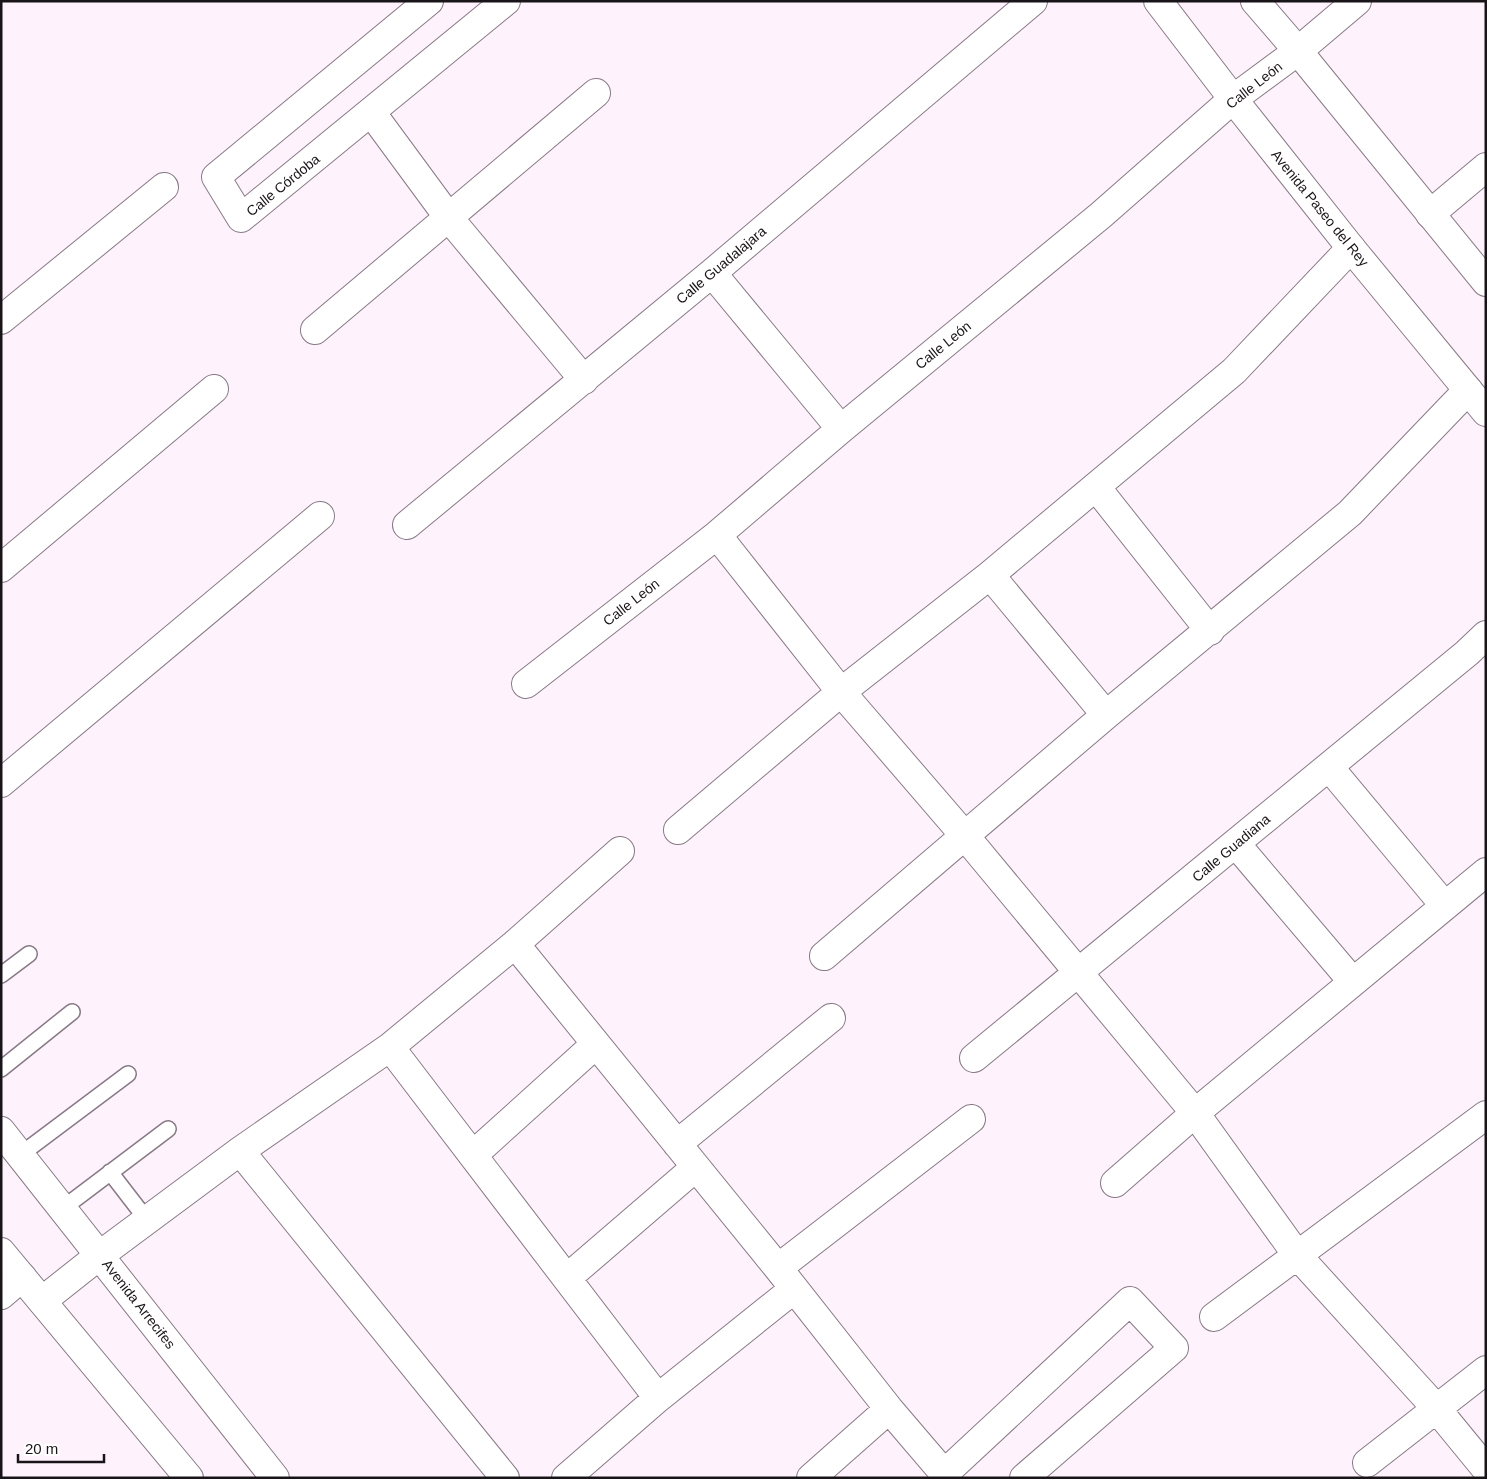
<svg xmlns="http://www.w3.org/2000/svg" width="1487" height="1479" font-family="Helvetica,sans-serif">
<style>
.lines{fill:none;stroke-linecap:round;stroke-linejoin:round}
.lane-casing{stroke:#887986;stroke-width:18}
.street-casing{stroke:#887986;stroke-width:30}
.secondary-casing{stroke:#887986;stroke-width:30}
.lane{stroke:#fff;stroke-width:15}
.street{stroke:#fff;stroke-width:28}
.secondary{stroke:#fff;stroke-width:28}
.labels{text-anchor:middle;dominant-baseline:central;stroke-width:5;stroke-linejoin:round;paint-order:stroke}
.street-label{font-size:14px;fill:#191418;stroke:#fff}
</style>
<rect width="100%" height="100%" fill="#fef3fc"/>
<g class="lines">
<defs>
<path id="lane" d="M1 975 29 954
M1 1069 72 1012
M20 1155 128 1074
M110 1172 147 1220
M62 1209 168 1129"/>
<path id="street" d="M371 112 449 218 584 380
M1430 214 1486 167
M712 273 841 429
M1 320 164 187
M315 330 596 93
M1096 487 1210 631
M407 525 712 273 1033 1
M717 535 841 692 965 836 1195 1113 1297 1255 1436 1408 1486 1469
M1 568 214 389
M990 575 1106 715
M526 684 717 535 841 429 1101 215 1233 99 1298 51 1357 1
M1329 767 1445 906
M1 783 320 516
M678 830 841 692 990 575 1234 371 1351 248
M1236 844 1353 982
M515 944 778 1268 889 1409 948 1478
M824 956 1106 715 1350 513 1468 390
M390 1047 658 1398
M974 1058 1467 653 1486 635
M677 1144 831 1018
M240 1151 505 1478
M473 1155 596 1044
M1115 1183 1195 1113 1486 872
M778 1268 971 1119
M567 1278 696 1167
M1 1295 22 1277
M42 1301 100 1255 240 1151 390 1047 515 944 620 851
M1214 1317 1486 1115
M1367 1463 1486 1370
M944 1474 1130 1301 1174 1348 1024 1478
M566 1478 658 1398 794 1289
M811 1478 889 1409"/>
<path id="secondary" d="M429 1 216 177 241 218 506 1
M1158 1 1233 99 1351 248 1486 412
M1255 1 1298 51 1486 282
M1 1131 275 1478
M1 1252 189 1478"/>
</defs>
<use href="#lane" class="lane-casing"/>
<use href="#street" class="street-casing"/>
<use href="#secondary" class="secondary-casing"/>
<use href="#lane" class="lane"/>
<use href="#street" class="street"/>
<use href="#secondary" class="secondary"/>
</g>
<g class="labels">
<g class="street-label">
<text transform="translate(1254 85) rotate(-38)">Calle León</text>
<text transform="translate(283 185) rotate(-39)">Calle Córdoba</text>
<text transform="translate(1320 208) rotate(51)">Avenida Paseo del Rey</text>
<text transform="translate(721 265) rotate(-40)">Calle Guadalajara</text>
<text transform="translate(943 345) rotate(-39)">Calle León</text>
<text transform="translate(631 602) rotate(-38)">Calle León</text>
<text transform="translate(1231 848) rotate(-40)">Calle Guadiana</text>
<text transform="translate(139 1304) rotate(52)">Avenida Arrecifes</text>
</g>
</g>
<rect width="1487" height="1479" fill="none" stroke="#191418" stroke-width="5"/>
<path d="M18 1454v8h86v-8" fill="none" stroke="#191418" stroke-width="2.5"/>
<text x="25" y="1454" font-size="15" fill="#191418" stroke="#ffffff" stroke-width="4" paint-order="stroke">20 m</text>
</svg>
